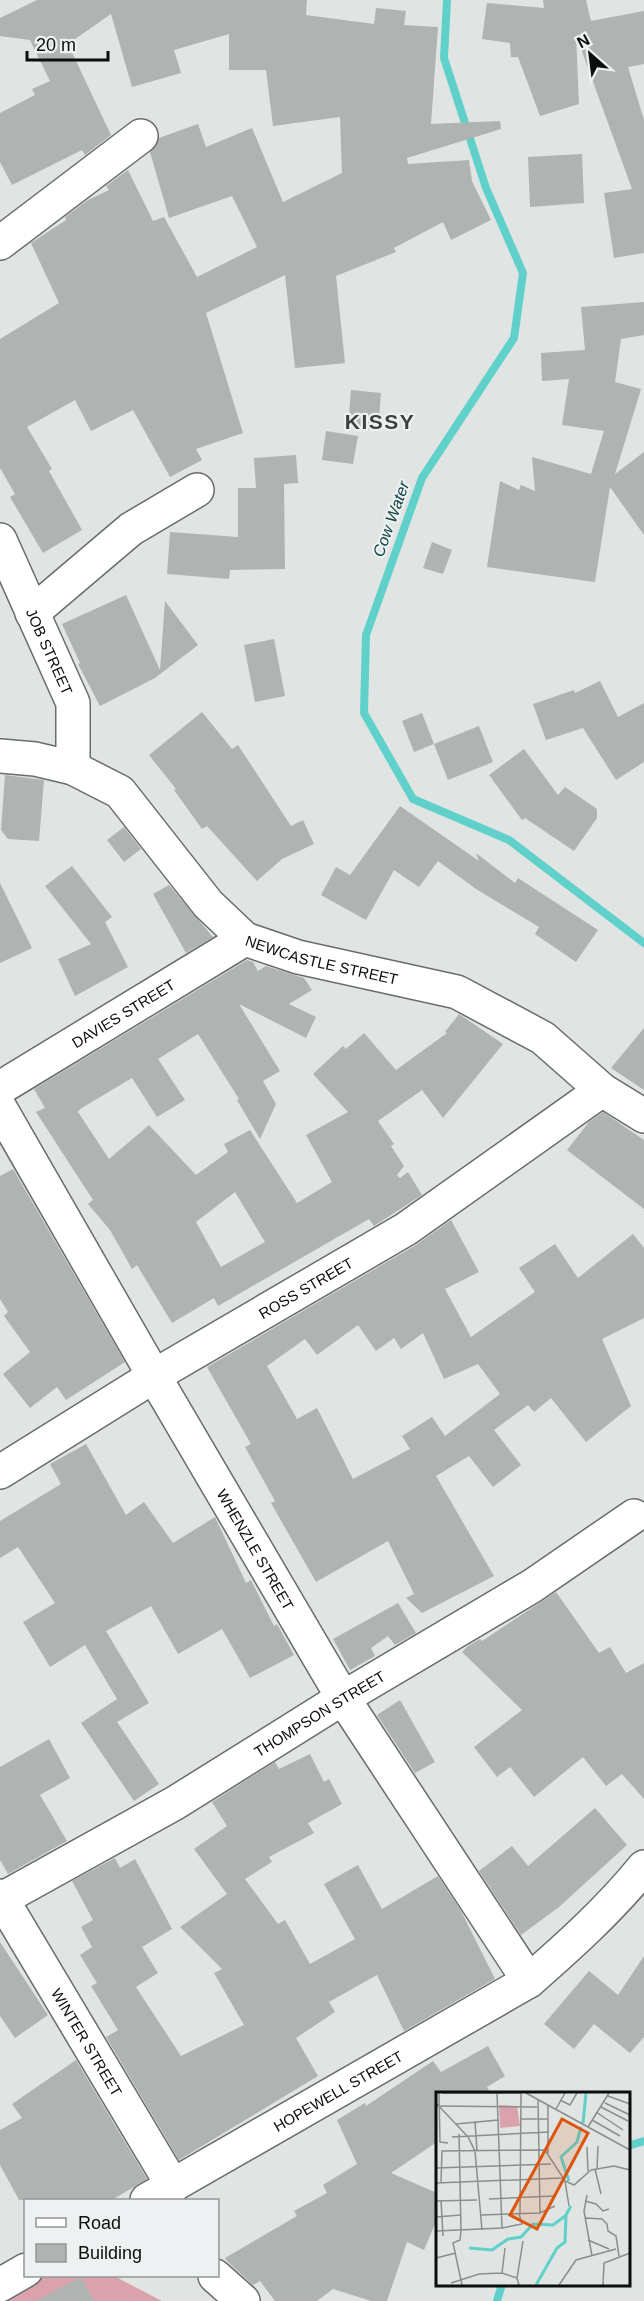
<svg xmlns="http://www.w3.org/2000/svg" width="644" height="2301" font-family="Helvetica,sans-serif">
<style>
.green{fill:#daa2ad}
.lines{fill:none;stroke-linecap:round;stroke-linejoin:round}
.stream{stroke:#5fd1ca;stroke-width:8}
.building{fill:#afb3b2;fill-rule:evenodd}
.minor-casing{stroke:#696c6c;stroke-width:36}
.minor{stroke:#fff;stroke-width:33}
.labels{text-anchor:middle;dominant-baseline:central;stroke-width:4.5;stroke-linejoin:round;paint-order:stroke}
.street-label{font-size:15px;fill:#0c0d0d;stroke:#edf1f1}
.water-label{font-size:16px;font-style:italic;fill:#104441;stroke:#edf1f1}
.district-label{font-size:21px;font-weight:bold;letter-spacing:1.5px;fill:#3c403f;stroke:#edf1f1}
.inset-river{fill:none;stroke:#5fd1ca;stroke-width:3}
.inset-road{fill:none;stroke:#8b8e8d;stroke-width:1.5}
.view{fill:#dd550c;fill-opacity:0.15;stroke:#dd550c;stroke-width:3}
.inset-edge{fill:none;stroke:#0c0d0d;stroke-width:3}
</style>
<rect width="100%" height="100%" fill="#e0e4e3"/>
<path class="green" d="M35 2276H114L162 2301H0Z"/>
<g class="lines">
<path class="stream" d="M447 0 444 58 486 188 523 273 514 338 422 478 366 635 364 713 413 799 509 840 644 943
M628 2146 644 2141
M497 2301 502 2284"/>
</g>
<path class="building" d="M37 0H307L306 15 374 24 376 8 406 11 404 25 438 27 431 124 500 121 501 129 407 158 408 164 469 160 472 181 491 220 451 240 443 222 394 248 396 252 336 276 345 363 295 368 285 275 206 313 243 433 196 449 202 460 170 477 133 410 91 431 75 400 27 427 52 469 49 471 82 530 43 553 10 497 15 494 0 468V339L59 303 31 243 66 220 65 217 88 200 109 190 106 186 128 170 153 221 164 217 197 277 257 247 232 196 169 218 150 152 159 138 198 124 206 147 252 128 283 202 342 173 340 117 273 126 266 70H229V34L174 50 181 73 132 87 111 14 68 44 111 135 85 155 82 150 12 185 0 162V113L35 95 32 89 50 81 30 40 0 36V18Z
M543 0H586L591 21 644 11V64L628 67 644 120V253L614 258 604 193 632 189 576 35 579 104 540 116 518 57H511L510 43 482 39 487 3 544 8Z
M582 154 584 203 530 207 528 157Z
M644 302V335L621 339 615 382 641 389 615 474 644 452V535L610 487 595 582 487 567 500 481 519 490 521 485 535 491 532 457 591 474 604 431 562 425 569 379 542 381 541 353 585 350 581 307Z
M351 390 381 393 378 430 348 428Z
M326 431 358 436 353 464 322 460Z
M296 455 298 483 284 484 285 569 230 570 229 579 167 574 170 532 238 537V488H256L254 458Z
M432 542 452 550 443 574 423 568Z
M126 595 160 670 165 601 198 645 155 678 100 706 78 664 80 663 62 624Z
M274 639 285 696 255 702 244 645Z
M600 681 618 717 644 703V762L616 780 583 728 546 740 533 704 574 690 575 693Z
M202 712 232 749 238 745 291 826 303 820 314 844 282 859 257 881 207 826 202 829 174 790 176 789 149 755Z
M422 713 434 744 414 752 402 721Z
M479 726 493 762 448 780 434 744Z
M524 749 558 795 565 787 597 809V818L574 851 525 818 522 820 489 775Z
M5 775 44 780 39 841 8 839 1 830Z
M400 806 479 861 476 853 515 883 518 878 598 930 576 962 535 934 539 927 476 889 438 861 419 887 394 870 366 920 321 895 336 867 350 875Z
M124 827 141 849 124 862 107 840Z
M72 866 112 917 105 922 128 967 75 996 58 959 91 944 45 886Z
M0 883 32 948 0 963Z
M169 885 213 937 186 953 153 894Z
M247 960 253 962 258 971 266 966 304 978 312 990 289 1004 316 1017 306 1038 239 1004 280 1071 263 1081 276 1104 260 1139 237 1100 239 1099 198 1034 158 1059 185 1100 157 1117 132 1078 80 1109 78 1112 109 1159 149 1125 196 1175 228 1152 224 1144 250 1130 297 1203 332 1182 306 1135 348 1112 313 1074 343 1046 346 1049 364 1033 396 1070 447 1033 445 1032 459 1014 503 1044 443 1118 422 1090 378 1121 394 1144 391 1146 404 1166 397 1175 400 1178 408 1172 422 1195 374 1226 369 1219 218 1306 214 1298 172 1323 137 1265 132 1269 110 1230 88 1204 93 1200 36 1112 45 1108 34 1089ZM235 1192 265 1242 221 1267 196 1222Z
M644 1028V1090L611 1068Z
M603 1112 644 1140V1209L567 1150 589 1122Z
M13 1169 125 1362 66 1400 57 1387 30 1408 3 1374 30 1352 4 1316 8 1312 0 1299V1176Z
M451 1220 479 1272 445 1289 471 1337 535 1292 519 1268 555 1244 578 1278 633 1234 644 1248V1318L602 1339 631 1406 586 1442 551 1398 534 1412 528 1405 494 1430 521 1465 493 1487 469 1456 436 1476 494 1576 422 1613 406 1598 414 1594 388 1541 316 1582 271 1503 275 1501 245 1447 251 1444 207 1367 416 1245ZM358 1325 376 1351 394 1338 401 1349 423 1333 444 1379 478 1364 500 1394 445 1436 432 1417 402 1436 410 1449 353 1479 317 1408 297 1419 267 1366 305 1339 317 1355Z
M86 1444 126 1515 144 1502 173 1543 215 1517 246 1583 251 1580 274 1626 277 1624 294 1655 250 1678 222 1629 178 1654 151 1606 106 1631 149 1703 117 1722 159 1784 134 1801 81 1723 117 1699 85 1645 50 1667 23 1622 55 1603 18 1547 0 1558V1521L61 1484 50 1464Z
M556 1592 599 1653 610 1647 626 1673 644 1663V1799L622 1774 606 1786 583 1757 534 1797 510 1767 497 1777 474 1747 522 1710 462 1652 468 1646 480 1639 482 1641Z
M398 1603 416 1633 395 1645 388 1636 371 1648 375 1656 350 1670 333 1639Z
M400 1700 435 1762 415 1773 377 1715Z
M49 1739 70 1778 40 1795 67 1841 8 1874 0 1860V1767Z
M310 1754 324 1782 329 1779 342 1804 308 1823 314 1833 269 1857 272 1862 245 1879 278 1924 285 1920 310 1964 355 1939 324 1884 358 1865 382 1909 438 1876 461 1911 495 1979 404 2031 377 1975 329 2002 335 2012 296 2038 318 2076 179 2160 106 2037 118 2030 91 1986 97 1983 80 1955 92 1947 81 1927 93 1920 72 1881 115 1858 120 1868 135 1859 172 1929 142 1947 158 1973 136 1987 181 2056 244 2025 214 1973 222 1969 180 1927 227 1894 194 1849 227 1826 212 1802 275 1762 279 1769Z
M595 1808 627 1845 559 1907 521 1935 479 1871 512 1846 528 1866Z
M0 1942 48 2015 15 2038 0 2016Z
M644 1956V2037L630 2053 594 2024 574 2049 544 2024 589 1971 618 1995Z
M488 2046 505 2076 487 2087 491 2094H437V2142L391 2173 437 2193V2219L424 2250 407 2242 387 2301H371L333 2289 317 2301H275L260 2281 253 2285 228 2262 225 2258 297 2216 294 2211 327 2193 323 2185 357 2164 337 2120 365 2103 366 2106 433 2061 441 2072Z
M76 2060 147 2179 112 2200H19L0 2165V2130L22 2118 12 2104Z
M81 2277 94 2301H36Z"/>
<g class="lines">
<defs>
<g id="minor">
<path d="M0 243 141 136"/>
<path id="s1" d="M0 540 73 703V768"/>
<path d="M32 613 131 529 197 490"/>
<path id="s2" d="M0 756 35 759 73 768 120 792 208 904 245 939 298 957 457 992 543 1038 602 1090 644 1116"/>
<path id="s3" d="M0 1088 245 939"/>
<path id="s4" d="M0 1108 154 1376 343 1698 529 1981"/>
<path id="s5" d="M0 1472 154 1376 406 1229 602 1090"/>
<path id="s6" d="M0 1896 173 2186"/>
<path id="s7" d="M0 1900 175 1803 343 1698 532 1586 634 1516"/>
<path id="s8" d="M147 2200 529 1981C570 1945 609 1910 644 1867"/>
<path d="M215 2276 243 2301"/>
<path d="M0 2285 26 2270"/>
</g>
</defs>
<use href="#minor" class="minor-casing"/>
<use href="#minor" class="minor"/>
</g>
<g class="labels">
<g class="street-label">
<text stroke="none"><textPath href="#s1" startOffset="122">JOB STREET</textPath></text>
<text stroke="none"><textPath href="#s2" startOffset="400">NEWCASTLE STREET</textPath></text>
<text stroke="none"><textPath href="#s3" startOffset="144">DAVIES STREET</textPath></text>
<text stroke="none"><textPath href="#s5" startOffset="357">ROSS STREET</textPath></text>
<text stroke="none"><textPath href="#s4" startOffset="510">WHENZLE STREET</textPath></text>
<text stroke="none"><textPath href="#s7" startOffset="370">THOMPSON STREET</textPath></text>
<text stroke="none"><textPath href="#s6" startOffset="170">WINTER STREET</textPath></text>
<text stroke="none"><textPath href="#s8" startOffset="220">HOPEWELL STREET</textPath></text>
</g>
<g class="water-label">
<text transform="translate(391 519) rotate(-70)">Cow Water</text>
</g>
<g class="district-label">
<text x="380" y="421">KISSY</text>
</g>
</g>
<g transform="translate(436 2092)">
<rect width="194" height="194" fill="#e0e4e3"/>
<path d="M63 13 81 14 84 34 64 36Z" fill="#daa2ad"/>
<path class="inset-river" d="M147 31 150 1M133 89 125 65 141 50 145 35M33 156 56 158 72 147 85 145 97 132 117 133 129 124M100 193 121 156 129 150 130 123 135 114"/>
<path class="inset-road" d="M3 1 4 50 12 51M6 1H85L84 122M90 1 194 58M172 4 194 12M102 7 104 121M124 8 134 13 141 1M0 11 32 45 39 59 46 138M169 11 194 23M1 14 101 15M165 15 192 29M120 17 129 1M160 20 187 38M85 27H112M156 28 184 44M39 29 41 59M20 32 62 28M152 35 173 1M23 42 25 139 24 148 17 151 26 193M16 45 113 40M151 55 152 79M112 61V13M0 76 115 72M159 77 165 102M161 77 162 54M129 89 133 114M0 91 126 86M5 91 6 59 109 58 129 89 138 93 155 78 178 74 194 78M151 103 148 119 156 164M53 107 118 104M5 108 7 144M0 109 41 108M149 109 160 112 167 119 173 117M45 123 104 121 119 114M0 125 25 123M150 126 166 127 171 132 172 139 180 144 183 164M66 136 86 132 83 122M0 139 66 136 61 1M152 148 173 157M0 166 20 161M66 181 69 156M81 186 87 149M15 191 43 182 66 181 81 186 83 193M123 193 140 168 180 157M167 193 168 171 194 161"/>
<path class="view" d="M126 27 152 41 101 137 74 123Z"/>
<rect width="194" height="194" class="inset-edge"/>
</g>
<rect x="24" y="2199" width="195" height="78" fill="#edf1f1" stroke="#939696" stroke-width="1.5"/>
<rect x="36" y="2218" width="30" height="9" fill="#ffffff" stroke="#939696" stroke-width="1.5"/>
<text x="78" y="2229" font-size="18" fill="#0c0d0d">Road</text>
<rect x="36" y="2244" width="30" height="18" fill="#afb3b2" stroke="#939696" stroke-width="1.5"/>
<text x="78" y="2259" font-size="18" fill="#0c0d0d">Building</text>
<g transform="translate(590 54) rotate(332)" stroke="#edf1f1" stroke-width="4.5" paint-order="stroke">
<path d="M0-4.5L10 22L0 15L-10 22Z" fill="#0c0d0d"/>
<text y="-9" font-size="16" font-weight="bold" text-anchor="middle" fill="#0c0d0d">N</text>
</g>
<path d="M27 51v9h81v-9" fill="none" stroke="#0c0d0d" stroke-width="3"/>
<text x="36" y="51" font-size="18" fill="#0c0d0d" stroke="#edf1f1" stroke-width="4.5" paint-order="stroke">20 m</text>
</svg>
